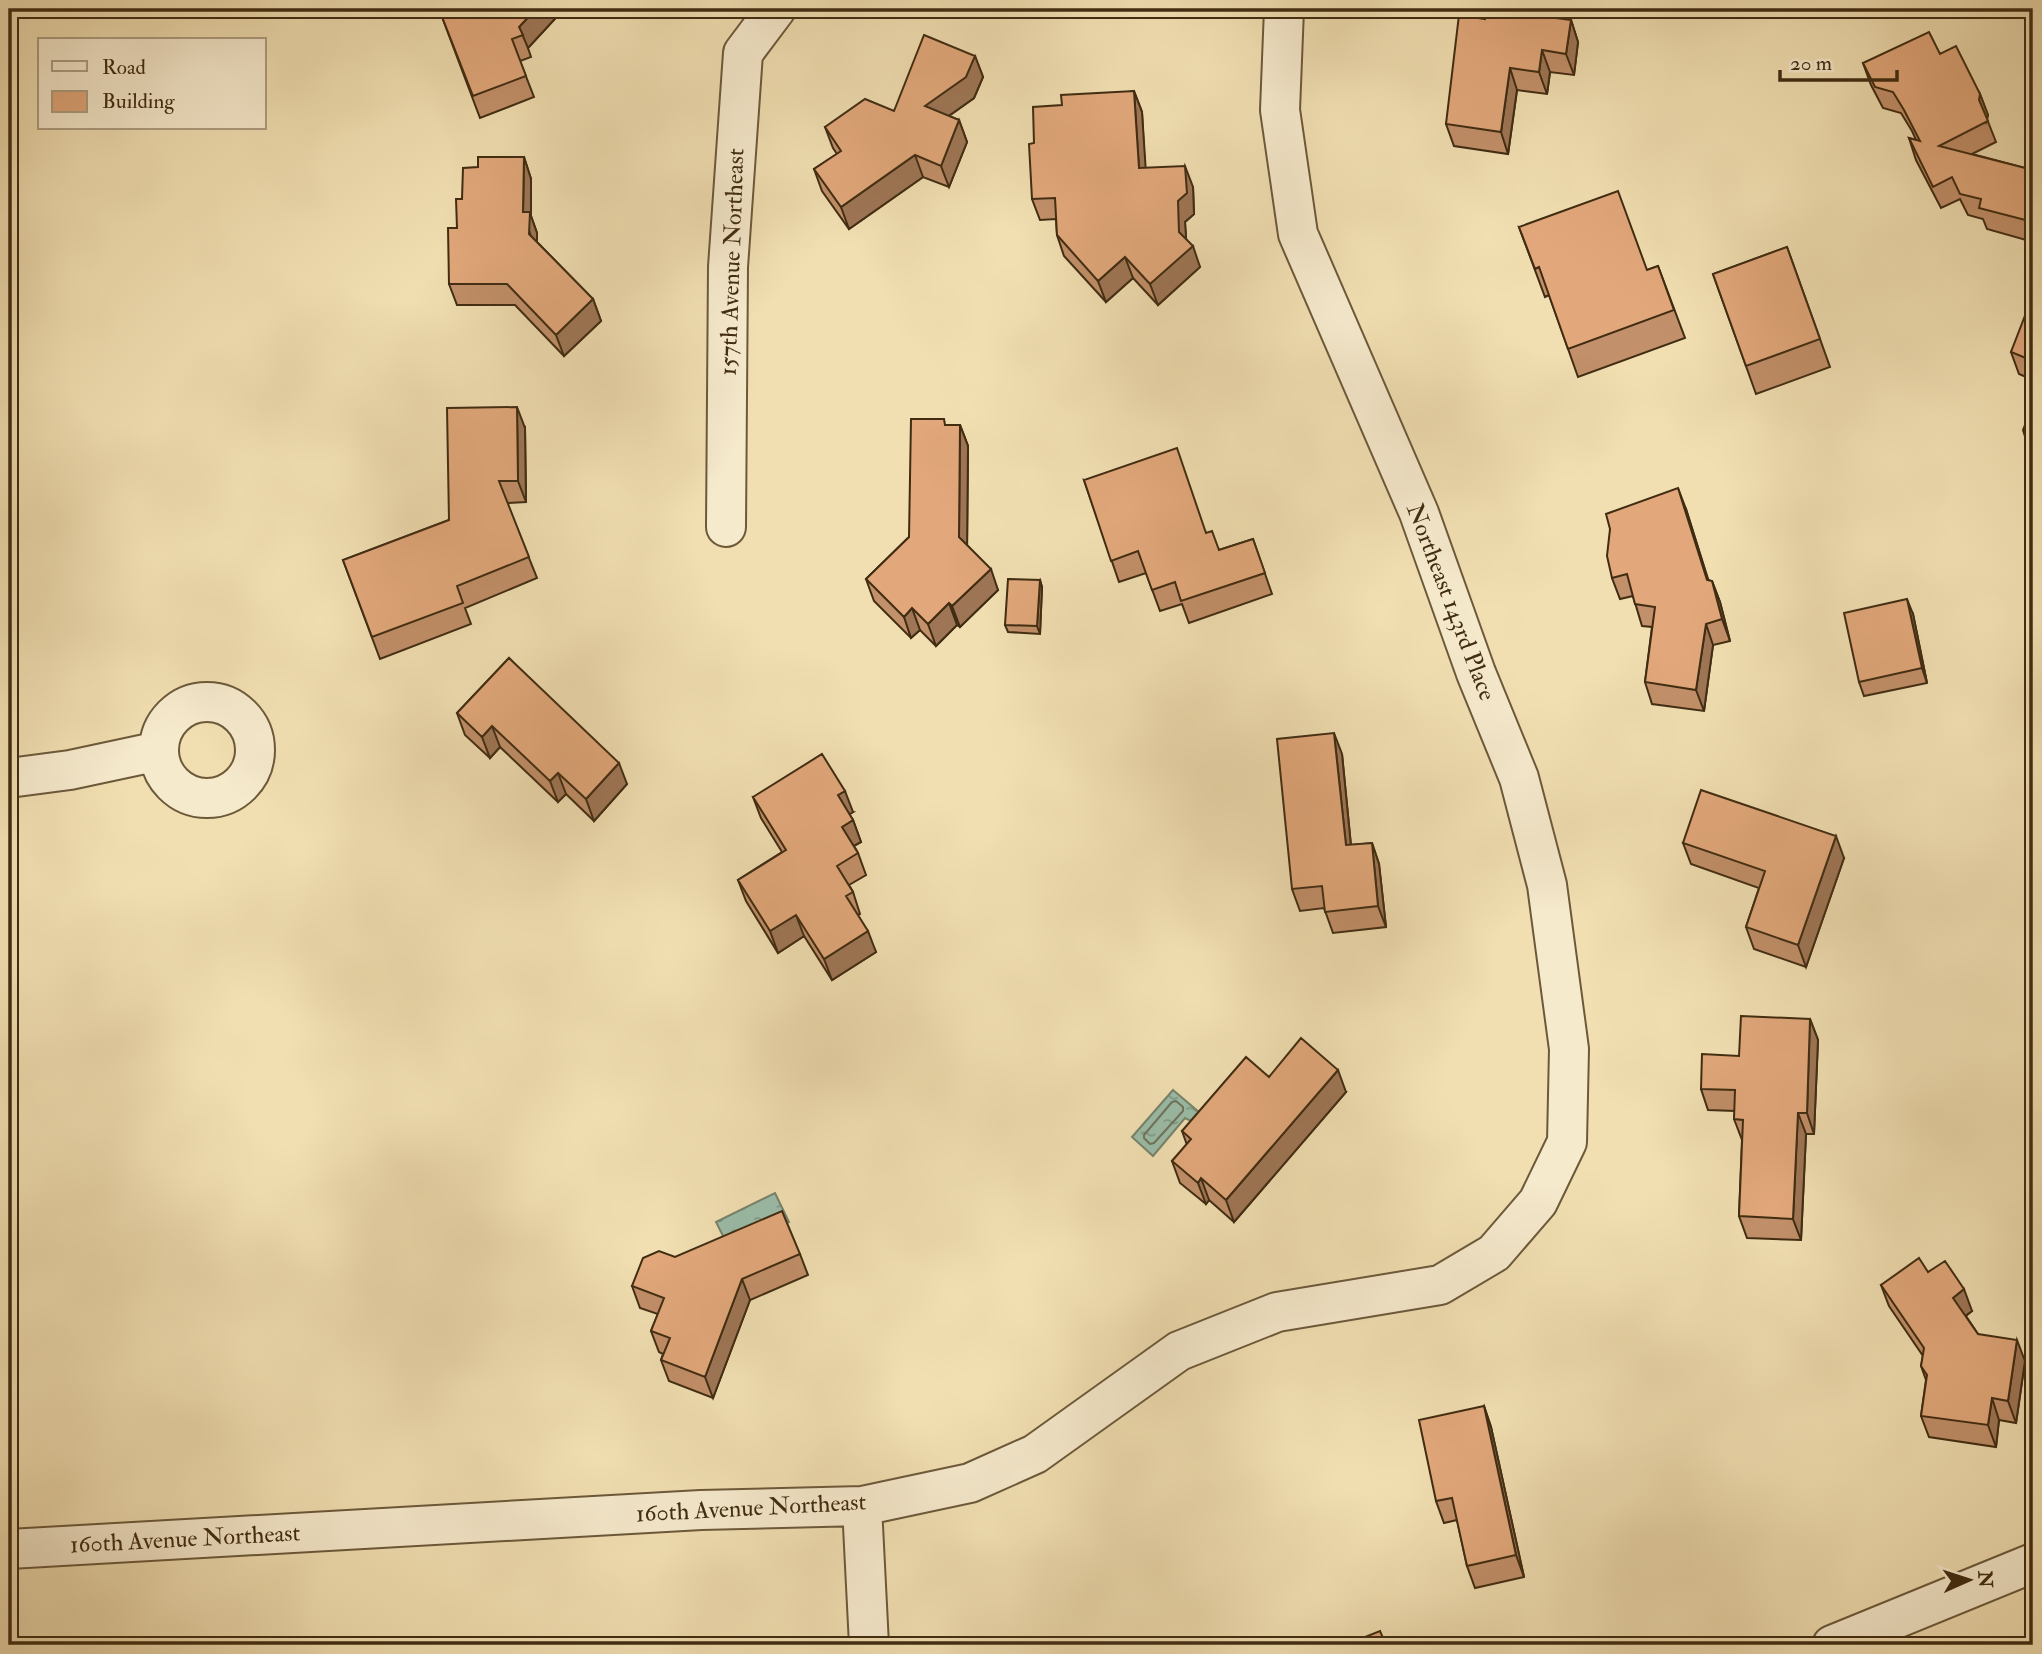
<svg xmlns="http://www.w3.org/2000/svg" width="2042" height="1654" font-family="'IM FELL Double Pica',serif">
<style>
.water{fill:url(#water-ripples);stroke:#77836d;stroke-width:2}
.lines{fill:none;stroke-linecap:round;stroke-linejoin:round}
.shore{stroke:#6e745e;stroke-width:2}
.minor-casing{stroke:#6c593a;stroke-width:42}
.minor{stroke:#f6eacd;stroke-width:38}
.wall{fill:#c2906a;stroke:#402c12;stroke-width:2}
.shaded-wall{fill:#9e7656;stroke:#402c12;stroke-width:2}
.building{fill:#e2a87b;stroke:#402c12;stroke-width:2}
.labels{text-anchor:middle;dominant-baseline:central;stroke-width:6;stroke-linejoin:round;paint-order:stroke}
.street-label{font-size:24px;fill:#402c12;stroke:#f6eacd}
</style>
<defs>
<pattern id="water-ripples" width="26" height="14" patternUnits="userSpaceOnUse" patternTransform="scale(1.75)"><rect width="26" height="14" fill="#9bbda9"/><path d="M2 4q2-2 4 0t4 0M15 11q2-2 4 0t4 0" fill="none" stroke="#809a88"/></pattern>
</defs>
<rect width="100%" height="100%" fill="#f1dfb2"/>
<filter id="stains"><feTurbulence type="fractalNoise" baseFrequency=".00286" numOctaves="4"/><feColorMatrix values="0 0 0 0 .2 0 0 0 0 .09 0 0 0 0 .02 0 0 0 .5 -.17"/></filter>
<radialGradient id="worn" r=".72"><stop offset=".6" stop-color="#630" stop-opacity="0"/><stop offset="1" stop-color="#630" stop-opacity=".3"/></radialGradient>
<path class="water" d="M1173 1090 1200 1113 1193 1122 1185 1118 1153 1156 1132 1137Z
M775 1193 789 1222 730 1250 716 1222Z"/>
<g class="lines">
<path class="shore" d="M1176 1101 1183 1107V1111L1154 1143 1150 1144 1144 1138V1135L1172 1102Z"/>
<defs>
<path id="minor" d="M726 527 728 267 743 53 776 9
M159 750a48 48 0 1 1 96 0a48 48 0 1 1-96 0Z
M9 778 70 770 159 751
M862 1506 869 1645
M9 1549 701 1510 862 1506 970 1483 1035 1454 1179 1351 1277 1312 1440 1285 1494 1253 1538 1202 1567 1142 1569 1049 1547 885 1519 778 1476 673 1419 513 1298 234 1280 110 1284 9
M1832 1645 2033 1563"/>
</defs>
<use href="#minor" class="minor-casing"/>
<use href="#minor" class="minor"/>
</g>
<path class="wall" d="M439 9H564L528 48 531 57 520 61 534 97 480 118Z
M1485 19 1571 20 1578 42 1574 75 1550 72 1547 94 1517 90 1508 154 1454 146 1446 124Z
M1940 54 1980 94 1988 115 1987 119 1996 142 1972 154 2033 170V242L1987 229 1983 219 1968 215 1960 199 1941 208 1916 160 1909 138 1916 140 1912 131 1901 113 1883 108 1871 85 1863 63Z
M975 56 983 77 974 98 949 116 959 120 967 142 949 187 923 177 849 229 822 191 814 169 837 154 833 148 825 127 894 111Z
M1134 91 1142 112 1145 168 1193 187 1194 214 1185 222 1186 239 1200 267 1158 305 1133 278 1106 302 1064 256 1057 235 1056 219 1040 220 1032 199 1062 105Z
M524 157 531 179V216L537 233V242L593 299 601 321 564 356 515 305H457L449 284 462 199 478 167Z
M1519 227 1647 270 1658 266 1685 338 1578 377 1549 295 1545 297Z
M1787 247 1830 367 1756 394 1713 274Z
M2033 311V380L2019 374 2011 352Z
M946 425H960L968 446 967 545 998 590 960 627 957 625 936 646 920 630 911 638 874 601 866 579 909 537Z
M525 428 526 502 507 503 537 578 465 608 471 624 380 659 343 560 449 520Z
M1084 480 1207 533 1219 550 1253 539 1272 594 1189 623 1182 604 1160 611 1146 573 1119 582Z
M1686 509 1708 580 1712 581 1720 602 1730 641 1713 645 1704 711 1652 704 1645 682 1652 627 1642 626 1633 596 1620 599 1612 578Z
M1040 580 1042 587 1040 634 1008 632 1005 625Z
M1913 614 1927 683 1864 696 1859 682Z
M509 658 627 784 594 821 566 794 558 802 500 747 490 758 465 735 457 713Z
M1342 754 1351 845 1372 843 1379 864 1386 927 1333 933 1324 908 1300 911 1292 889Z
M753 797 853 812 849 814 853 820 861 842 854 846 858 853 866 875 849 885 853 892 860 914 858 915 876 952 832 980 804 936 778 953 746 901 738 880 782 852 761 818Z
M1683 843 1844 858 1806 967 1754 949 1746 927 1759 888 1691 864Z
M1810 1019 1818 1040 1814 1134H1806L1801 1240 1747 1238 1739 1216 1742 1140 1734 1119 1735 1111 1708 1110 1701 1089 1739 1056Z
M1269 1077 1346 1092 1234 1222 1209 1200 1206 1204 1180 1183 1172 1161 1187 1145 1182 1131Z
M800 1254 808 1275 750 1300 713 1398 669 1381 661 1360 663 1354 659 1352 651 1331 658 1314 640 1308 632 1286 675 1257Z
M1928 1272 1972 1311 1966 1316 1978 1334 2025 1361 2016 1423 1999 1420 1996 1447 1929 1437 1921 1416 1926 1380 1921 1366 1923 1356 1889 1306 1881 1285Z
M1484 1406 1491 1427 1524 1577 1475 1588 1467 1566 1457 1520 1444 1523 1436 1501Z"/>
<path class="shaded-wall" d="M536 9H564L528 48 519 27Z
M1557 9H1568L1563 40 1555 18Z
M1571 20 1578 42 1574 75 1566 54Z
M1542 50 1550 72 1547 94 1539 72Z
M975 56 983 77 974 98 933 127 925 106Z
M1510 68 1517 90 1508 154 1501 132Z
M1134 91 1142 112 1147 189 1139 168Z
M1980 94 1988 115 1986 122 1979 100Z
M959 120 967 142 949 187 941 166Z
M915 155 923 177 849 229 841 207Z
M524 157 531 179V216L537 233V255L523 212Z
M1185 166 1193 187 1194 214 1185 222 1187 251 1193 246 1200 267 1158 305 1150 284 1178 201Z
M1125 257 1133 278 1106 302 1098 281Z
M593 299 601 321 564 356 556 335Z
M517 407 525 428 526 502 518 481Z
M960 425 968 446 967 558 959 537Z
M1678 488 1686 509 1715 601 1707 580Z
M991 569 998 590 960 627 952 606Z
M1040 580 1042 587 1040 634 1037 626Z
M1712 581 1720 602 1730 641 1722 619Z
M1907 599 1913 614 1927 683 1922 668Z
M949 603 957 625 936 646 928 624Z
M912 608 920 630 911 638 904 617Z
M1706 624 1713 645 1704 711 1696 690Z
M492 726 500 747 490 758 482 737Z
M1334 733 1342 754 1353 867 1346 845Z
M619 763 627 784 594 821 586 799Z
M558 773 566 794 558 802 550 781Z
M845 791 853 812 846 817 838 795Z
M853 820 861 842 850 848 842 827Z
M1836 836 1844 858 1806 967 1798 945Z
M1372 843 1379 864 1386 927 1378 906Z
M796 915 804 936 778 953 770 931Z
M868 931 876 952 832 980 824 959Z
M1810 1019 1818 1040 1814 1134 1807 1113Z
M1338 1070 1346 1092 1234 1222 1226 1200Z
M1798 1113 1806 1134 1801 1240 1793 1219Z
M1201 1178 1209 1200 1206 1204 1198 1183Z
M742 1279 750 1300 713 1398 705 1377Z
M1964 1289 1972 1311 1961 1319 1953 1298Z
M2017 1340 2025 1361 2016 1423 2008 1401Z
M1992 1398 1999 1420 1996 1447 1988 1425Z
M1484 1406 1491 1427 1524 1577 1516 1555Z"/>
<path class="building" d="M439 9H536L519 27 523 35 512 39 526 76 473 96Z
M1487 9H1557L1555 18 1571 20 1566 54 1542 50 1539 72 1510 68 1501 132 1446 124 1459 15 1485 19Z
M1929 32 1940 54 1956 46 1980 94 1979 100 1988 121 1939 146 2033 170V222L1979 208 1981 199 1960 194 1952 177 1933 187 1909 138 1920 141 1904 110 1893 92 1875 87 1863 63Z
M924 35 975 56 966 77 925 106 959 120 941 166 915 155 841 207 814 169 841 151 825 127 865 99 894 111Z
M1134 91 1139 168 1185 166 1187 193 1178 201 1179 232 1193 246 1150 284 1125 257 1098 281 1057 235 1055 198 1032 199 1029 144 1034 143 1033 107 1062 105 1061 95Z
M478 157H524L523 212H530L529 234 593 299 556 335 507 284H449L448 228H457L456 199H462L463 168 478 167Z
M1618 191 1647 270 1658 266 1674 310 1568 349 1539 267 1535 269 1519 227Z
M1787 247 1820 339 1746 366 1713 274Z
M2033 311V361L2011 352 2026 313Z
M2033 405V462L2023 430Z
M517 407 518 481H499L529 557 457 586 463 603 372 637 343 560 449 520 447 408Z
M911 419H944L945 425H960L959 537 991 569 952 606 949 603 928 624 912 608 904 617 866 579 909 537Z
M1177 448 1206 533 1212 531 1219 550 1253 539 1265 573 1181 601 1175 582 1152 590 1138 551 1111 561 1084 480Z
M1678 488 1707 580 1712 581 1722 619 1706 624 1696 690 1645 682 1655 607 1635 604 1627 574 1612 578 1607 556 1610 529 1606 514Z
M1008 579 1040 580 1037 626 1005 625Z
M1907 599 1922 668 1859 682 1844 613Z
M509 658 619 763 586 799 558 773 550 781 492 726 482 737 457 713Z
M1334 733 1346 845 1372 843 1378 906 1325 912 1322 886 1292 889 1277 739Z
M822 754 845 791 838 795 853 820 842 827 858 853 837 866 853 892 846 896 868 931 824 959 796 915 770 931 738 880 786 850 753 797Z
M1701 790 1836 836 1798 945 1746 927 1765 871 1683 843Z
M1741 1016 1810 1019 1807 1113H1798L1793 1219 1739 1216 1743 1120 1734 1119 1735 1090 1701 1089 1702 1054 1739 1056Z
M1301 1038 1338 1070 1226 1200 1201 1178 1198 1183 1172 1161 1191 1139 1182 1131 1246 1057 1269 1077Z
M782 1211 800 1254 742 1279 705 1377 661 1360 670 1338 651 1331 664 1298 632 1286 643 1258 659 1251 675 1257Z
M1919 1258 1928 1272 1945 1261 1964 1289 1953 1298 1978 1334 2017 1340 2008 1401 1992 1398 1988 1425 1921 1416 1927 1375 1921 1366 1924 1348 1881 1285Z
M1484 1406 1516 1555 1467 1566 1452 1498 1436 1501 1419 1420Z
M1380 1631 1386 1645H1345Z"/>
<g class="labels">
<g class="street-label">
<text transform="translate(732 262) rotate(-88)">157th Avenue Northeast</text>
<text transform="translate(1451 602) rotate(69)">Northeast 143rd Place</text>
<text transform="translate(751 1508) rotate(-3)">160th Avenue Northeast</text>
<text transform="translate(185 1539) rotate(-3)">160th Avenue Northeast</text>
</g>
</g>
<rect width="2042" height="1654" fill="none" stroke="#f1dfb2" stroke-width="35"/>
<rect x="10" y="10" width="2021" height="1633" fill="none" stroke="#402c12" stroke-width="3.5"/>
<rect x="18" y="18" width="2007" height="1619" fill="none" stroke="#402c12" stroke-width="2"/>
<rect x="38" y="38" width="228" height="91" fill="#f6eacd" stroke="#ad9e82" stroke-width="2"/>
<rect x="52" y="61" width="35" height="10" fill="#f6eacd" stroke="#ad9e82" stroke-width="2"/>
<text x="102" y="74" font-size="21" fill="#402c12">Road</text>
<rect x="52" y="91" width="35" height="21" fill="#e2a87b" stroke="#ad9e82" stroke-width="2"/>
<text x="102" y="108" font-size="21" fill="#402c12">Building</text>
<g transform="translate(1969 1580) rotate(87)" stroke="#f6eacd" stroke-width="5" paint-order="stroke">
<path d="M0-5L12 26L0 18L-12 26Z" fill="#402c12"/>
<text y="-10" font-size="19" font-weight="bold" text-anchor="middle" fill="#402c12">N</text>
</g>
<path d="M1780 70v10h117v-10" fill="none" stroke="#402c12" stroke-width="3.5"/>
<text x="1790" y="70" font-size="21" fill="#402c12" stroke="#f6eacd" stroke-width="5" paint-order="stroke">20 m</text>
<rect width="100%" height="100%" filter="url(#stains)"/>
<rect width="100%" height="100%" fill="url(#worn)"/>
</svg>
